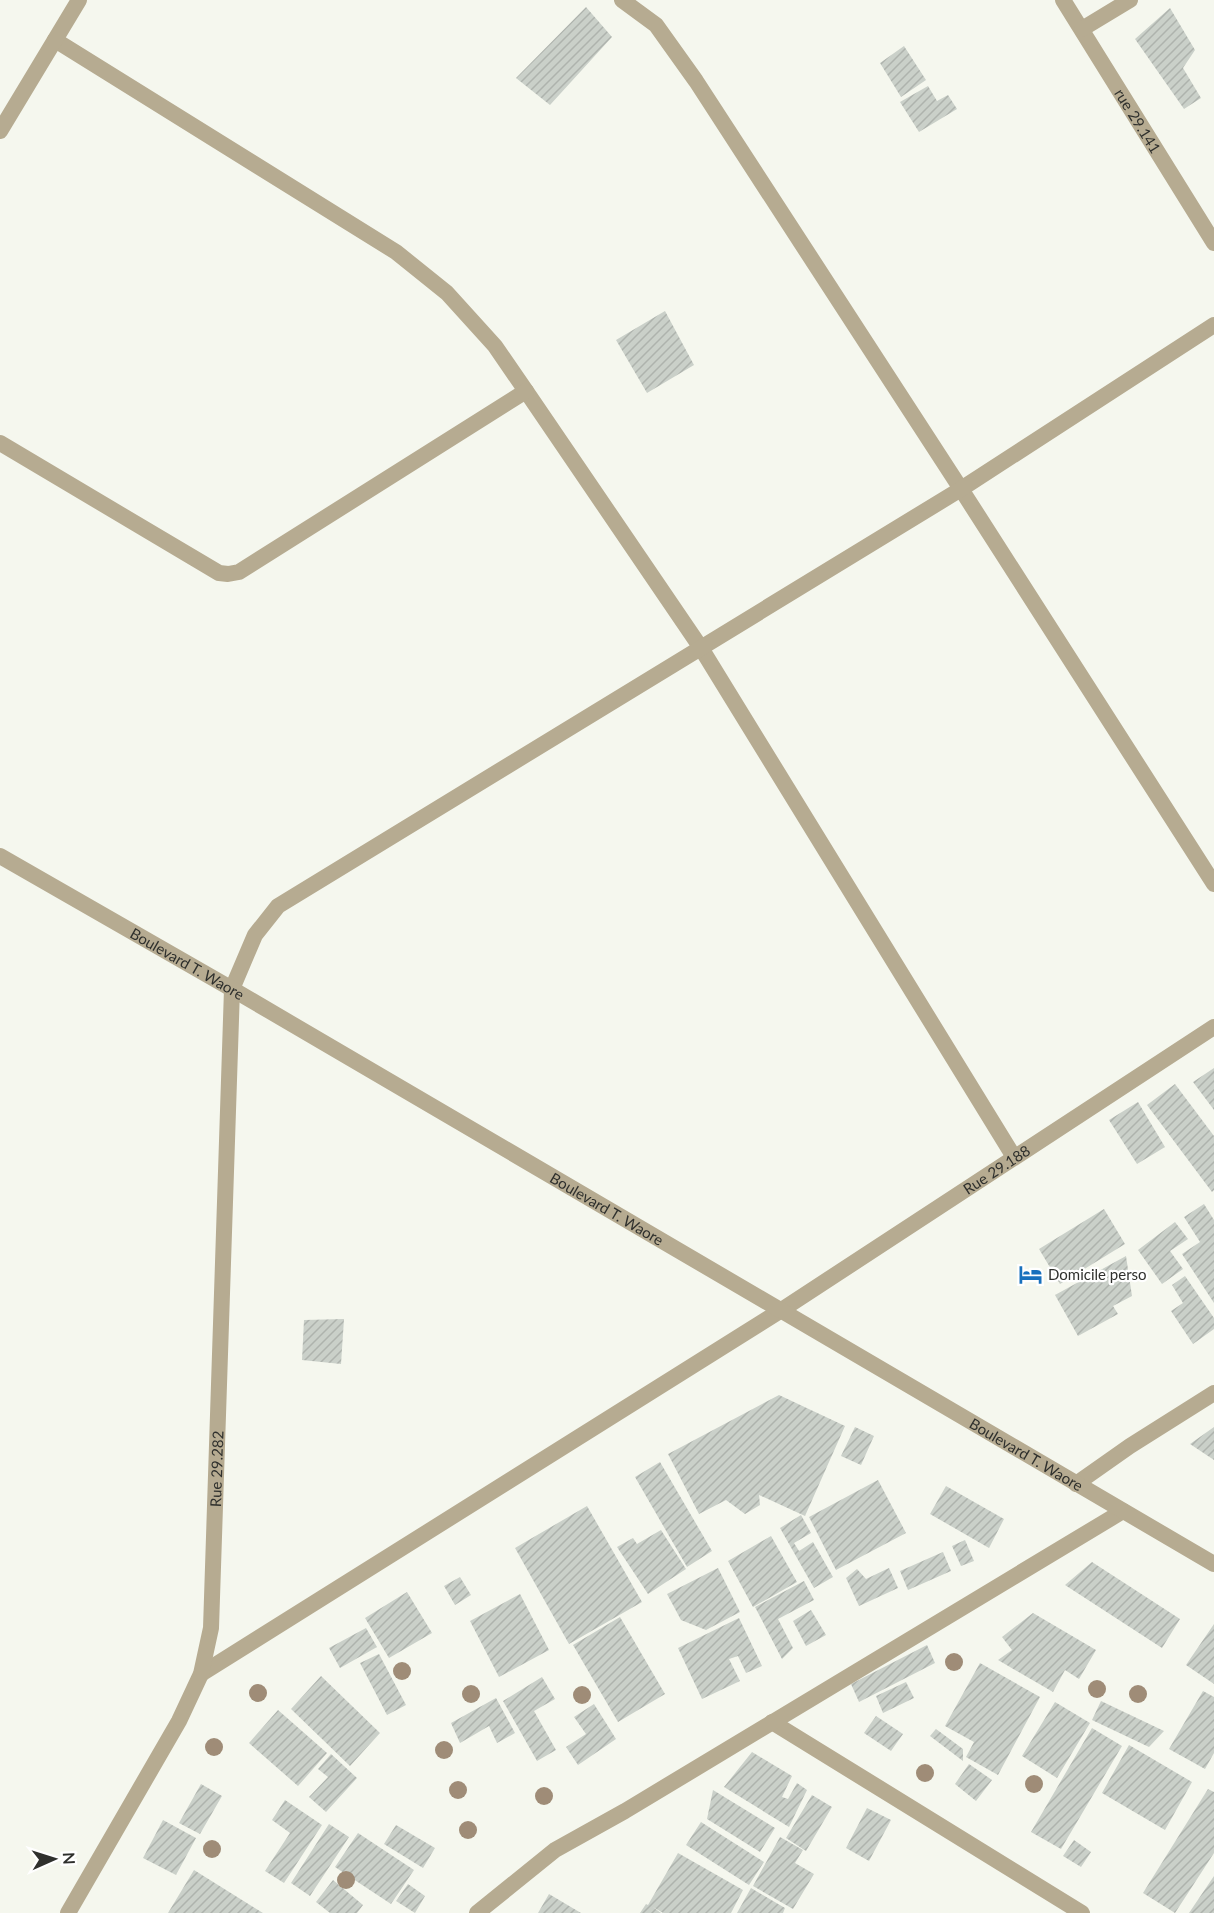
<svg xmlns="http://www.w3.org/2000/svg" width="1214" height="1913" font-family="Lato,sans-serif">
<style>
.building{fill:url(#building-hatch)}
.lines{fill:none;stroke-linecap:round;stroke-linejoin:round}
.minor{stroke:#b6ab91;stroke-width:16}
.tertiary{stroke:#b6ab91;stroke-width:16}
.tree{fill:#9f8c77}
.labels{text-anchor:middle;dominant-baseline:central;stroke-width:4.5;stroke-linejoin:round;paint-order:stroke}
.street-label{font-size:15px;fill:#2f302d;stroke:#fff}
.poi-label{font-size:15px;fill:#2f302d;stroke:#fff;text-anchor:start}
</style>
<defs>
<pattern id="building-hatch" width="6" height="6" patternUnits="userSpaceOnUse" patternTransform="scale(1.5)"><rect width="6" height="6" fill="#cad0c9"/><path d="M-1 1l2-2M0 6l6-6M5 7l2-2" fill="none" stroke="#aeb3ad"/></pattern>
</defs>
<rect width="100%" height="100%" fill="#f5f7ee"/>
<path class="building" d="M586 7 612 37 550 105 516 78Z
M1170 8 1195 50 1183 68 1201 98 1184 109 1135 39Z
M904 46 926 80 901 97 880 63Z
M928 86 937 101 948 95 957 109 919 132 900 102Z
M665 311 694 365 647 393 616 340Z
M1214 1068V1110L1193 1082Z
M1175 1084 1214 1136V1190L1212 1192 1147 1105Z
M1138 1102 1165 1147 1137 1164 1109 1120Z
M1204 1204 1214 1220V1303L1182 1254 1200 1242 1184 1217Z
M1104 1209 1125 1244 1060 1284 1039 1249Z
M1175 1222 1188 1239 1170 1251 1183 1269 1162 1284 1138 1250Z
M1126 1256 1132 1296 1113 1306 1118 1314 1078 1336 1055 1295Z
M1185 1276 1214 1318V1329L1193 1344 1171 1311 1183 1303 1172 1285Z
M344 1319 341 1364 302 1360 304 1320Z
M779 1395 845 1426 805 1516 759 1495 760 1505 745 1514 726 1500 699 1514 668 1454Z
M855 1427 874 1436 861 1465 841 1456Z
M1214 1427V1460L1190 1444Z
M660 1462 712 1551 687 1567 635 1477Z
M878 1480 906 1533 836 1570 809 1517Z
M946 1486 1004 1519 989 1548 930 1514Z
M587 1506 642 1602 569 1644 515 1548Z
M801 1515 811 1533 794 1543 799 1551 813 1542 833 1577 814 1588 780 1528Z
M661 1530 686 1569 648 1594 617 1547 633 1538 637 1544Z
M771 1536 797 1582 753 1607 728 1561Z
M965 1540 974 1561 961 1566 952 1546Z
M943 1552 951 1571 908 1590 900 1571Z
M1092 1562 1180 1619 1162 1648 1065 1585Z
M718 1568 740 1612 706 1630 681 1620 667 1594Z
M889 1568 898 1588 859 1606 846 1578 857 1569 866 1579Z
M460 1577 471 1595 455 1605 444 1586Z
M804 1581 814 1600 778 1619 793 1648 782 1659 755 1607Z
M407 1592 432 1633 389 1658 365 1618Z
M520 1594 549 1650 499 1677 470 1621Z
M811 1610 826 1635 806 1646 793 1621Z
M1033 1613 1096 1650 1079 1679 1065 1670 1053 1692 998 1660 1012 1650 1002 1637Z
M620 1617 665 1694 618 1722 573 1645Z
M739 1618 762 1666 746 1673 738 1656 729 1659 740 1681 702 1699 678 1648Z
M1214 1624V1684L1186 1665Z
M366 1628 377 1647 340 1668 329 1648Z
M927 1645 935 1663 859 1702 851 1684Z
M379 1654 406 1705 387 1715 360 1663Z
M980 1663 1040 1697 998 1775 966 1757 974 1742 945 1726Z
M321 1676 380 1733 350 1766 291 1709Z
M542 1677 555 1699 534 1711 556 1750 537 1761 503 1701Z
M906 1682 914 1698 883 1713 876 1696Z
M1203 1691 1214 1697V1753L1205 1769 1169 1749Z
M496 1698 515 1733 497 1743 489 1726 460 1743 451 1723Z
M1101 1701 1164 1731 1149 1747 1092 1720Z
M1055 1702 1090 1723 1057 1778 1022 1756Z
M594 1704 616 1739 578 1765 566 1747 586 1734 574 1717Z
M278 1710 327 1753 298 1786 249 1743Z
M876 1716 903 1734 891 1751 864 1733Z
M1092 1728 1122 1746 1061 1849 1031 1832Z
M936 1729 963 1749V1761L930 1736Z
M1129 1745 1192 1782 1165 1830 1102 1793Z
M752 1752 792 1776 782 1797 788 1799 797 1783 807 1790 789 1827 724 1787Z
M331 1754 357 1778 326 1812 309 1797 328 1777 318 1769Z
M969 1764 992 1780 976 1801 955 1784Z
M201 1784 222 1796 200 1834 179 1823Z
M1208 1789 1214 1792V1853L1175 1913 1143 1893Z
M713 1790 775 1828 760 1852 707 1819Z
M812 1795 832 1807 806 1851 786 1838Z
M285 1800 322 1825 284 1883 265 1871 290 1833 272 1820Z
M867 1808 891 1820 869 1861 846 1848Z
M163 1820 196 1838 176 1875 143 1858Z
M701 1822 764 1862 749 1885 686 1845Z
M329 1824 349 1837 310 1896 291 1883Z
M396 1825 435 1848 423 1868 384 1844Z
M358 1833 414 1870 391 1904 335 1867Z
M780 1837 803 1850 795 1863 814 1874 793 1909 753 1886Z
M1074 1840 1091 1852 1081 1867 1063 1856Z
M678 1853 743 1890 731 1913H663L653 1907 661 1913H640L646 1904 648 1905Z
M194 1870 263 1913H168Z
M1214 1876V1913H1189Z
M333 1880 363 1905 357 1913H330L316 1902Z
M408 1884 425 1896 415 1913 396 1901Z
M751 1888 785 1908 783 1913H737Z
M549 1894 581 1913H538Z"/>
<g class="lines">
<g class="minor">
<path d="M622 0 656 25 696 81 961 489 1214 884"/>
<path id="s1" d="M1063 0 1214 243"/>
<path d="M1082 29 1130 0"/>
<path d="M55 40 396 252 447 293 495 346 526 391 701 648 1014 1157"/>
<path d="M0 131 79 0"/>
<path d="M0 443 219 573 228 574 239 572 526 391"/>
<path d="M1076 1484 1130 1446 1214 1393"/>
<path id="s2" d="M201 1674 780 1311 1214 1027"/>
<path d="M772 1722 1082 1913"/>
<path id="s3" d="M68 1913 179 1721 201 1674 211 1628 232 989 255 935 278 906 961 489 1214 325"/>
<path d="M477 1913 555 1850 625 1811 1123 1511"/>
</g>
<path class="tertiary" id="s4" d="M0 856 232 989 1214 1564"/>
</g>
<g class="tree">
<circle cx="954" cy="1662" r="9"/>
<circle cx="402" cy="1671" r="9"/>
<circle cx="1097" cy="1689" r="9"/>
<circle cx="258" cy="1693" r="9"/>
<circle cx="471" cy="1694" r="9"/>
<circle cx="1138" cy="1694" r="9"/>
<circle cx="582" cy="1695" r="9"/>
<circle cx="214" cy="1747" r="9"/>
<circle cx="444" cy="1750" r="9"/>
<circle cx="925" cy="1773" r="9"/>
<circle cx="1034" cy="1784" r="9"/>
<circle cx="458" cy="1790" r="9"/>
<circle cx="544" cy="1796" r="9"/>
<circle cx="468" cy="1830" r="9"/>
<circle cx="212" cy="1849" r="9"/>
<circle cx="346" cy="1880" r="9"/>
</g>
<defs>
<symbol id="hotel-bare" viewBox="-9 -9 18 18"><path d="M-6-4.5h1.5V1H6V5H4.5V3h-9V5H-6ZM-4 0a1.8 1.8 0 1 1 3.6 0ZM.5 0V-2.5h3Q6-2.5 6 0Z" fill="#1870bd" stroke="#fff" stroke-width="2.5" paint-order="stroke"/></symbol>
</defs>
<g fill-rule="evenodd">
<use href="#hotel-bare" x="1014" y="1258" width="33" height="33"/>
</g>
<g class="labels">
<g class="street-label">
<text stroke="none"><textPath href="#s1" startOffset="142">rue 29.141</textPath></text>
<text stroke="none"><textPath href="#s4" startOffset="216">Boulevard T. Waore</textPath></text>
<text stroke="none"><textPath href="#s2" startOffset="942">Rue 29.188</textPath></text>
<text stroke="none"><textPath href="#s4" startOffset="702">Boulevard T. Waore</textPath></text>
<text stroke="none"><textPath href="#s4" startOffset="1188">Boulevard T. Waore</textPath></text>
<text stroke="none"><textPath href="#s3" startOffset="480">Rue 29.282</textPath></text>
</g>
<g class="poi-label">
<text x="1048" y="1274">Domicile perso</text>
</g>
</g>
<g transform="translate(54 1859) rotate(87)" stroke="#ffffff" stroke-width="4.5" paint-order="stroke">
<path d="M0-4.5L10 22L0 15L-10 22Z" fill="#2f302d"/>
<text y="-9" font-size="16" font-weight="bold" text-anchor="middle" fill="#2f302d">N</text>
</g>
</svg>
